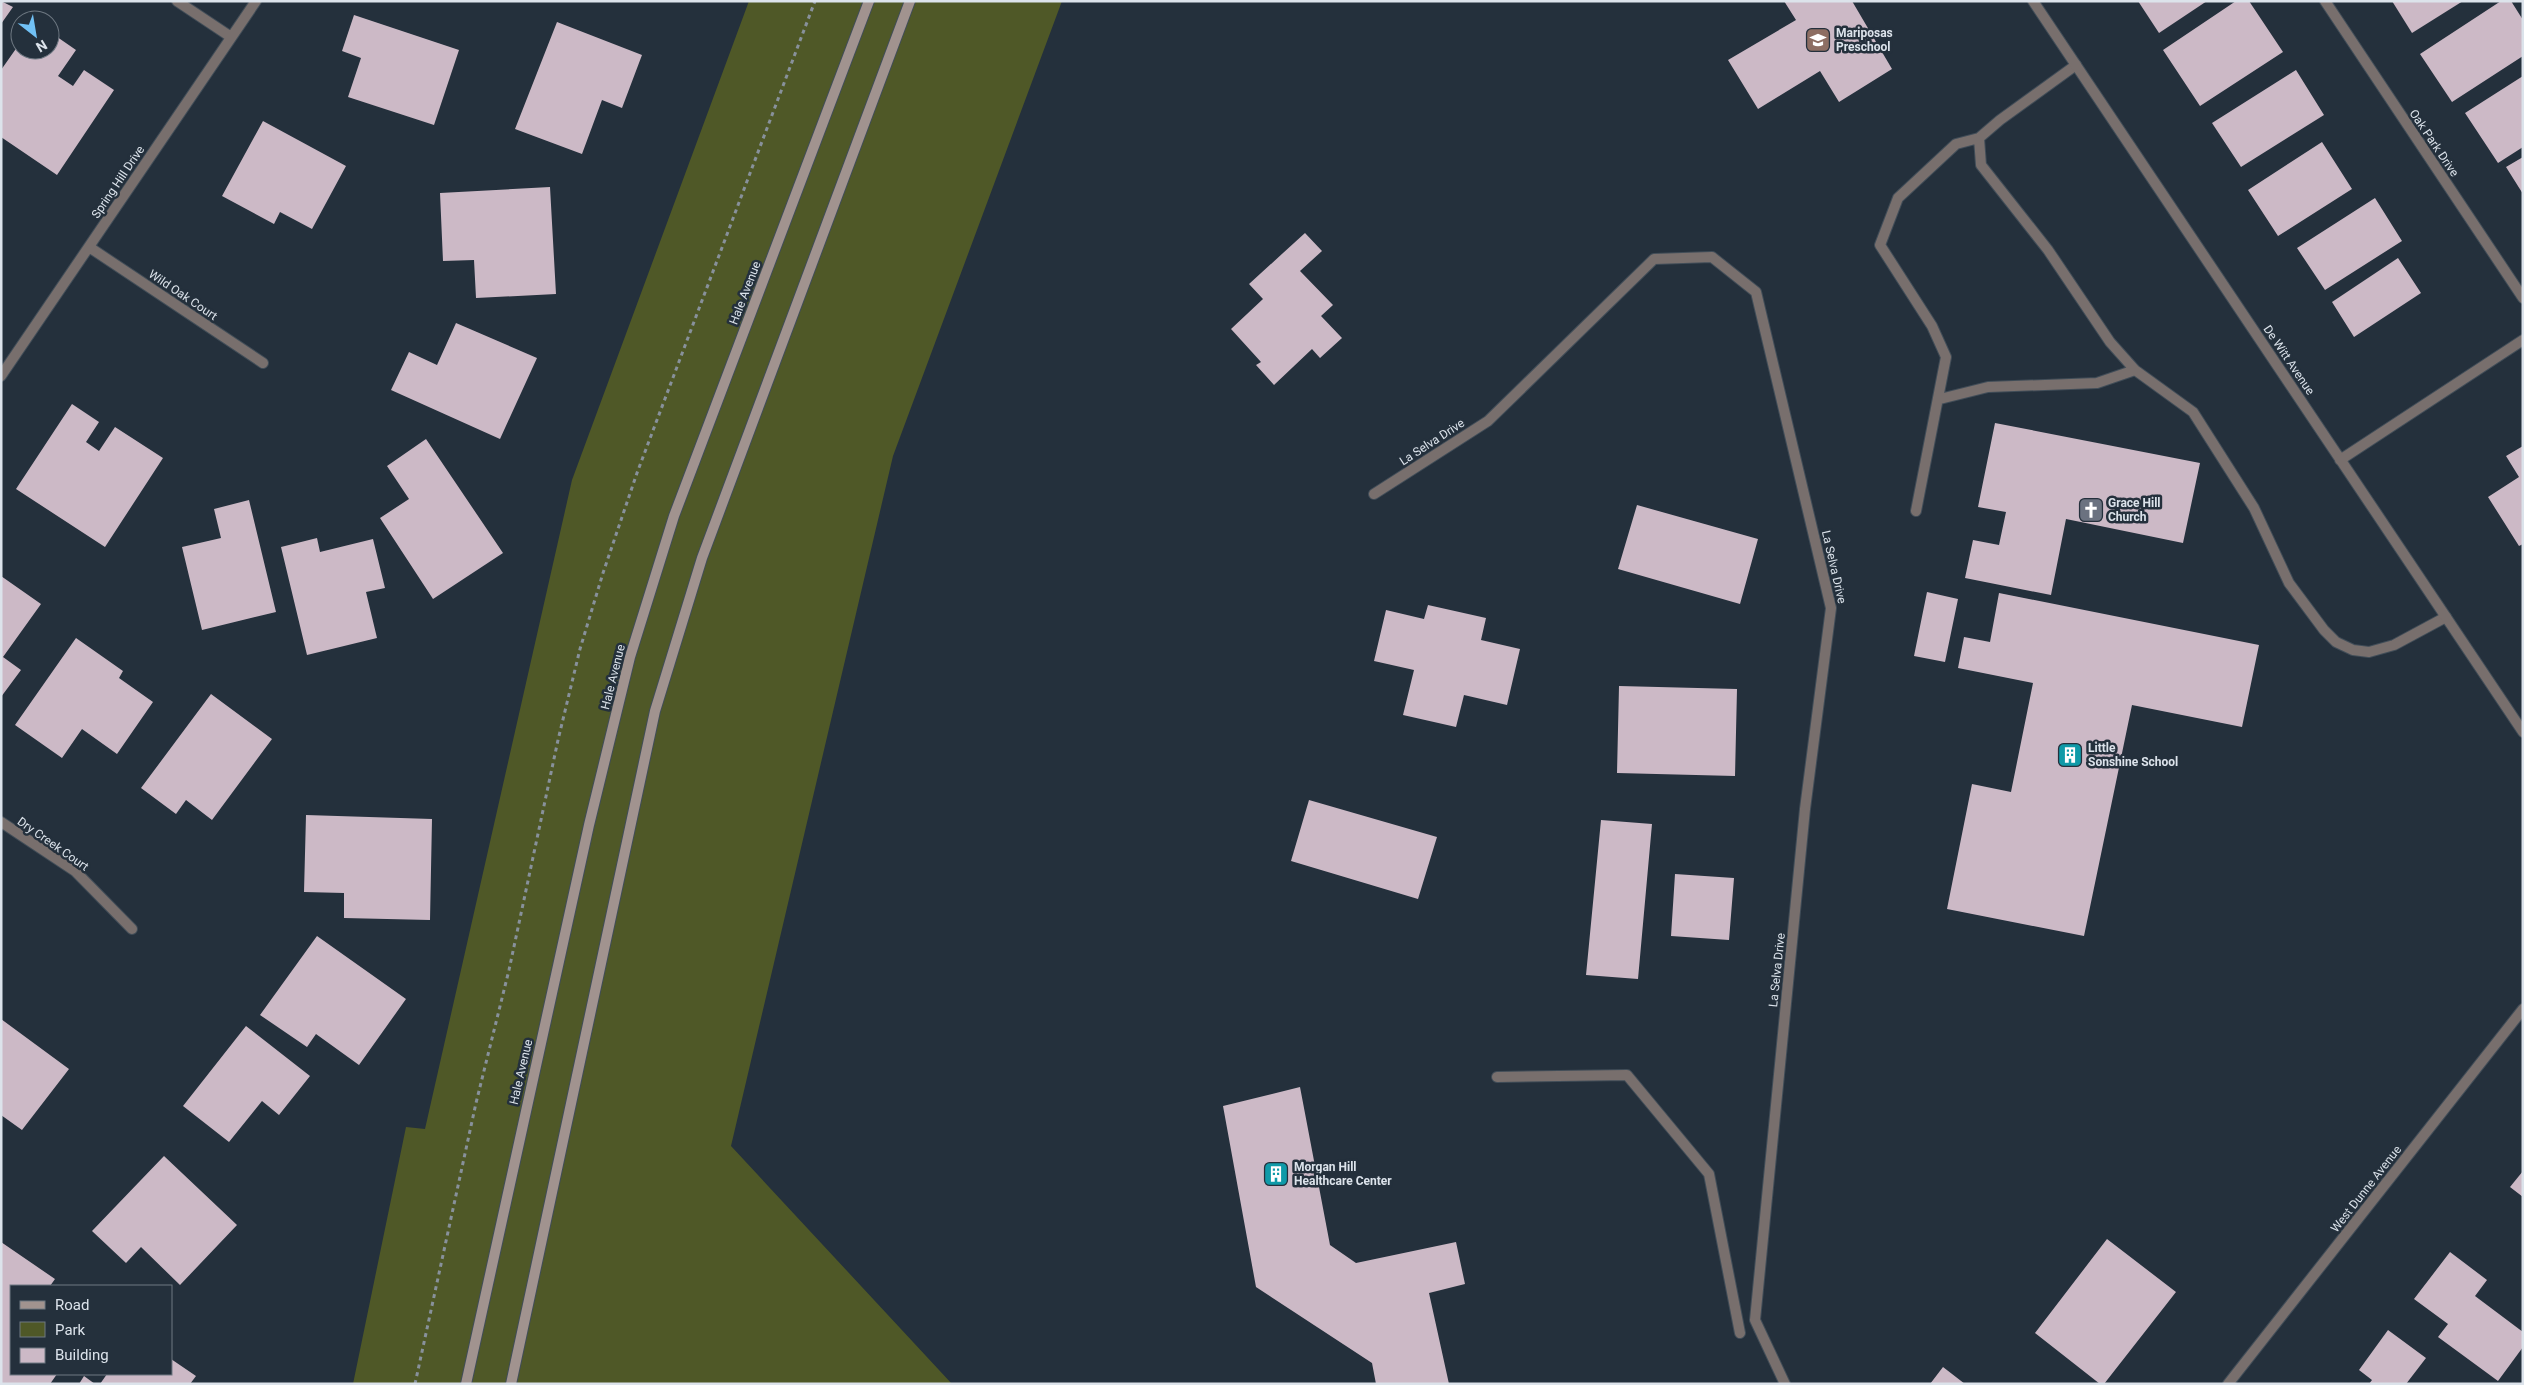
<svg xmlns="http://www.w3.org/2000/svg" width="2524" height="1385" font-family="Roboto,sans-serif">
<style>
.green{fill:#4f5827}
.building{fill:#ccb9c6}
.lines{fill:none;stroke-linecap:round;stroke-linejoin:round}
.service-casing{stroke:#414d58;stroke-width:12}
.minor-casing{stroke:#414d58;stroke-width:12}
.secondary-casing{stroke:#414d58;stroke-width:12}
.path{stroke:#88919b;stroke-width:3;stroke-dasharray:4 4;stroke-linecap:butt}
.service{stroke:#786f6d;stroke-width:10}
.minor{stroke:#786f6d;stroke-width:10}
.secondary{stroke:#a1938f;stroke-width:10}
.labels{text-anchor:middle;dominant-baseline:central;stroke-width:5;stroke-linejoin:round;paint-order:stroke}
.poi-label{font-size:12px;font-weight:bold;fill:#dce3eb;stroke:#24303c;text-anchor:start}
.street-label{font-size:12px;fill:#dce3eb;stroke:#24303c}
</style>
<rect width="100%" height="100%" fill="#24303c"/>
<path class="green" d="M749 1H1062L893 456 731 1146 952 1384H353L406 1127 425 1129 572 480Z"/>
<path class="building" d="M1 1 13 7 1 24Z
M1784 1H1852L1892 69 1839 102 1820 71 1758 109 1728 60 1796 20Z
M2138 1H2207L2159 33Z
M2236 1H2249L2283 52 2200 106 2163 50Z
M2392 1H2463L2412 33Z
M2501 1H2511L2523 20V56L2452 102 2420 54Z
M354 15 459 50 434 125 348 97 361 58 342 51Z
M557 22 642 55 622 108 602 100 582 154 515 129Z
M50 32 76 50 58 76 73 86 84 70 114 90 57 175 1 137V70L20 43V50H50Z
M2296 70 2324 115 2241 167 2212 123Z
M2523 76V147L2498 163 2465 113Z
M263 121 346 166 312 229 280 212 274 224 222 196Z
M2322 142 2352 189 2278 236 2248 190Z
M2523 157V194L2506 167Z
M550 187 556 294 476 298 474 260 443 261 440 193Z
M2375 198 2402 241 2325 290 2297 248Z
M1305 233 1322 251 1300 271 1333 305 1321 316 1342 338 1320 358 1312 349 1274 385 1256 365 1261 362 1231 329 1263 299 1249 284Z
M2398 258 2421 293 2354 337 2332 302Z
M456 323 537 358 500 439 391 390 409 352 437 365Z
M72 404 99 422 86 442 99 451 115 427 163 458 105 547 16 489Z
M1995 423 2200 463 2183 543 2066 519 2051 595 1965 578 1973 540 1999 545 2006 512 1978 507Z
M426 439 503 553 433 599 380 518 409 499 387 466Z
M2523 446V544L2519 546 2488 497 2519 477 2506 456Z
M249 500 276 612 202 630 182 547 221 538 214 509Z
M1637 505 1758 539 1740 604 1618 569Z
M317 538 320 552 373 539 385 588 366 592 377 638 307 655 281 547Z
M1 576 41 604 3 657 21 670 1 697Z
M1927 592 1958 599 1945 662 1914 656Z
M1999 593 2259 645 2242 727 2132 705 2084 936 1947 909 1972 784 2011 792 2033 683 1958 668 1964 637 1990 642Z
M1428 605 1486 618 1481 640 1520 649 1507 705 1464 695 1456 727 1403 715 1414 670 1374 661 1386 610 1424 619Z
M76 638 123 671 119 678 153 702 117 754 82 729 62 758 15 725Z
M1619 686 1737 689 1735 776 1617 773Z
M211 694 272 739 212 820 186 800 176 814 141 788Z
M1309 800 1437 837 1418 899 1291 861Z
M306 815 432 819 430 920 344 918V893L304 892Z
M1601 820 1652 824 1638 979 1586 975Z
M1675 874 1734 878 1729 940 1671 936Z
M317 936 406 999 359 1065 316 1034 307 1047 260 1015Z
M1 1019 69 1069 22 1130 1 1115Z
M246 1026 310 1076 279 1115 262 1101 229 1142 183 1106Z
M1300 1087 1330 1245 1356 1263 1456 1242 1465 1284 1429 1293 1449 1384H1376L1372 1363 1256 1287 1223 1106Z
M164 1156 237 1225 180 1285 141 1247 126 1263 92 1231Z
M2523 1171V1197L2510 1187Z
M2107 1239 2176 1292 2104 1384H2100L2035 1333Z
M1 1242 55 1279 50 1286H11V1374H57L50 1384 1 1383Z
M2450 1252 2487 1280 2475 1296 2523 1332V1347L2498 1381 2438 1337 2448 1324 2414 1299Z
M2388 1330 2426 1358 2406 1384H2369L2372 1380 2359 1370Z
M171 1359 196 1376 190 1384H100L107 1374H171Z
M1943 1367 1965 1384H1930Z
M84 1376 95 1384H79Z"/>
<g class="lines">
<defs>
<path id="service" d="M2076 65 2000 120 1979 138 1981 165 2048 250 2110 342 2135 370 2193 412 2254 508 2289 583 2324 630 2336 642 2353 650 2369 652 2394 645 2446 617
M1940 399 1988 387 2097 383 2135 370
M1916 511 1946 357 1932 326 1880 245 1898 198 1956 144 1979 138
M1497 1077 1627 1075 1709 1174 1740 1333"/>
<path id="minor" d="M177 1 231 37
M2033 1 2523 732
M2325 1 2523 298
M89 247 263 363
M1 376 256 1
M2340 460 2523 340
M1374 494 1488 421 1654 259 1712 257 1756 292 1831 608 1805 809 1755 1320 1785 1384
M1 822 75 871 132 929
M2228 1384 2523 1009"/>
<path id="secondary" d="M466 1384 589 825 630 657 674 516 869 1
M511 1384 655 711 702 558 910 1"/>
</defs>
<use href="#service" class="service-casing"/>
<use href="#minor" class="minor-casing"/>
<use href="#secondary" class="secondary-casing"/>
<path class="path" d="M415 1384 476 1103 509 970 558 740 580 649 603 573 637 473 815 1"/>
<use href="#service" class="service"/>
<use href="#minor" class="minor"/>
<use href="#secondary" class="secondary"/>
</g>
<defs>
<symbol id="school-square" viewBox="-11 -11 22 22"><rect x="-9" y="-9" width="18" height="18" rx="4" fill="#8d6e63" stroke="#24303c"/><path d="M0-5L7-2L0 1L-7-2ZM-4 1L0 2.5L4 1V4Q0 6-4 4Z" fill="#fff"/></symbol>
<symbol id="church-square" viewBox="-11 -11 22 22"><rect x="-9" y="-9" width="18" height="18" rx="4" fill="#6b7280" stroke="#24303c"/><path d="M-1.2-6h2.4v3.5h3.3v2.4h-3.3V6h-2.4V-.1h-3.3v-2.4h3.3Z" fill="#fff"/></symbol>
<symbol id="building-square" viewBox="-11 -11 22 22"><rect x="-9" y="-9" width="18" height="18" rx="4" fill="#0f9aa8" stroke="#24303c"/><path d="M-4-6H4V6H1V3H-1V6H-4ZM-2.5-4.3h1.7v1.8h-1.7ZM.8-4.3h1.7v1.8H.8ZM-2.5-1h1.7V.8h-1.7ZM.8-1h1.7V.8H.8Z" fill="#fff"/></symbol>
</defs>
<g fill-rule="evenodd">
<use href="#school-square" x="1804" y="26" width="28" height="28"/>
<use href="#church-square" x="2077" y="496" width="28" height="28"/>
<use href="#building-square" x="2056" y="741" width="28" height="28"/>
<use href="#building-square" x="1262" y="1160" width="28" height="28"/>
</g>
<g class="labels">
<g class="poi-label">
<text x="1836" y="33">Mariposas<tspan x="1836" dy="14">Preschool</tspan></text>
<text x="2108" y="503">Grace Hill<tspan x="2108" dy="14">Church</tspan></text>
<text x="2088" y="748">Little<tspan x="2088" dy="14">Sonshine School</tspan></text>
<text x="1294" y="1167">Morgan Hill<tspan x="1294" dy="14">Healthcare Center</tspan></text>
</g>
<g class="street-label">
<text transform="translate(2434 143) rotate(56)">Oak Park Drive</text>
<text transform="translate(118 182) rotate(-56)">Spring Hill Drive</text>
<text transform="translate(745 293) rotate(-69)">Hale Avenue</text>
<text transform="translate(183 295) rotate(34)">Wild Oak Court</text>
<text transform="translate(2289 360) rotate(56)">De Witt Avenue</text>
<text transform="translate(1432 442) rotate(-33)">La Selva Drive</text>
<text transform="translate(1834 567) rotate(77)">La Selva Drive</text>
<text transform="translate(613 677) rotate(-76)">Hale Avenue</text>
<text transform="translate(53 844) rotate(35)">Dry Creek Court</text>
<text transform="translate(1777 970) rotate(-84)">La Selva Drive</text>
<text transform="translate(521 1072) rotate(-77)">Hale Avenue</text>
<text transform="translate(2366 1189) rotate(-52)">West Dunne Avenue</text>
</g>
</g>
<rect width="2524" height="1385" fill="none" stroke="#dce3eb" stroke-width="5"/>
<rect x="10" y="1285" width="162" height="90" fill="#24303c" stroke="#6e7882"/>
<rect x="20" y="1301" width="25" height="8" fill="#a1938f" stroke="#6e7882"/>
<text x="55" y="1310" font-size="15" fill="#dce3eb">Road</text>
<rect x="20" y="1322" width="25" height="15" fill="#4f5827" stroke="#6e7882"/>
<text x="55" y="1335" font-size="15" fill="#dce3eb">Park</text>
<rect x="20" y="1348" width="25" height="15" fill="#ccb9c6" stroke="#6e7882"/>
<text x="55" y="1360" font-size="15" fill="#dce3eb">Building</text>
<g transform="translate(35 35) rotate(149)"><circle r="24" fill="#24303c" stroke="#6e7882"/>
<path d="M0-4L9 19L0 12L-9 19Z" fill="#71c1f5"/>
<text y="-8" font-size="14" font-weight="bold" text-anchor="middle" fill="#dce3eb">N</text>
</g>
</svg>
